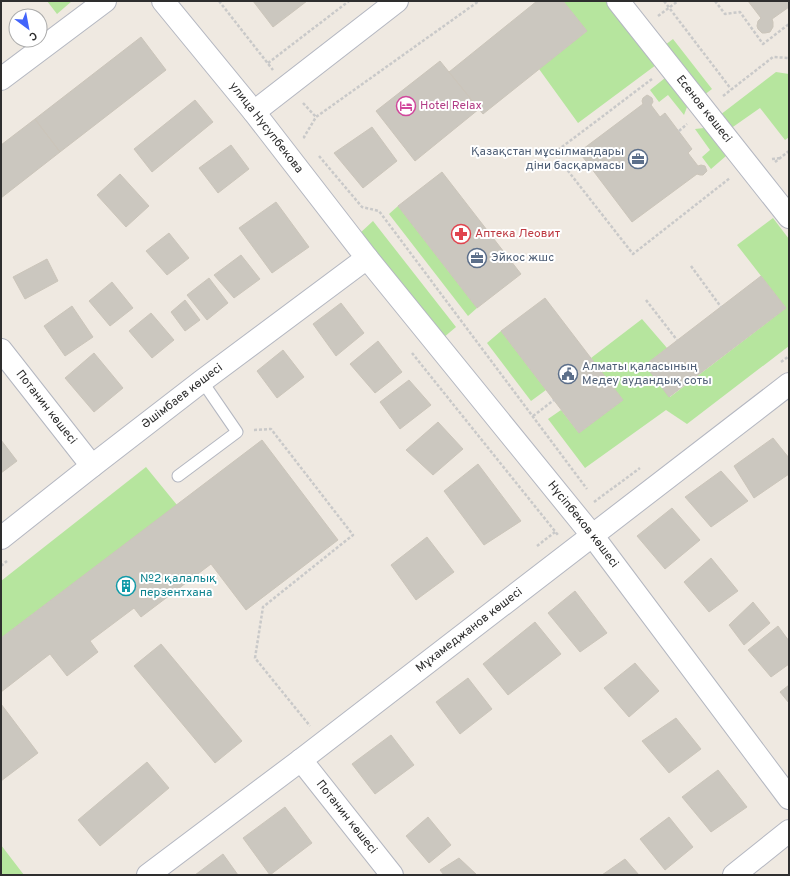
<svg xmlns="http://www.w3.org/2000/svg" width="790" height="876" font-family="Overpass,sans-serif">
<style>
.green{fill:#b6e59e}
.building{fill:#cbc7bf;stroke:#cbc5ba}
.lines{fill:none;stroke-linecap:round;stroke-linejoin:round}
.lane-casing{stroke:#b4b7c1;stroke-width:13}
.street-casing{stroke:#b4b7c1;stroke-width:24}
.secondary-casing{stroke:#b4b7c1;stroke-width:24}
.path{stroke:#c9c9c9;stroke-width:2.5;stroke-dasharray:3 2;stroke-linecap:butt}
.lane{stroke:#fff;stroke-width:11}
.street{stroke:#fff;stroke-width:22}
.secondary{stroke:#fff;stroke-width:22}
.labels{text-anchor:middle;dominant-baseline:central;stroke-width:4;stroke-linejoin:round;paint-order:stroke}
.hotel-label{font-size:12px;fill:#b23c85;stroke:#fff;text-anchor:start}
.street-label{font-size:12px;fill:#2e2e2e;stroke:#fff}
.service-label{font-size:12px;fill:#4e5e75;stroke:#fff;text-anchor:start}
.health-label{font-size:12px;fill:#be3a42;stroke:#fff;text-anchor:start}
.culture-label{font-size:12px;fill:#0d838f;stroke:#fff;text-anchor:start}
</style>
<rect width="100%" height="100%" fill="#efe9e1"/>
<path class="green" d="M47 1H72L57 14Z
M563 1H607L656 65 578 123 539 69 587 31Z
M673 39 712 89 704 95 665 45Z
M776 72 789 74V137L785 140 760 108 730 129 720 115Z
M665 78 687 107 684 115 668 95 659 102 650 90Z
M704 128 726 156 711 169 702 157 710 150 695 129Z
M398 206 477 308 468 316 389 214Z
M773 218 789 239V346L687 424 666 410 585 468 548 419 561 410 579 433 623 400 591 358 642 319 667 348 645 365 670 397 786 308 737 245Z
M373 221 456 327 443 338 359 234Z
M501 331 546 390 531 401 487 343Z
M146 467 177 505 1 638V581Z
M1 845 24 875H1Z"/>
<path class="building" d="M253 1H307L273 27Z
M537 1H563L587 31 483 114 449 72Z
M748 1H789V7L772 19 773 22V27L770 32 765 33H762L758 29 757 26 758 21 761 18Z
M141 37 166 70 60 152 35 119Z
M440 61 479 109 415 161 376 111Z
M647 95 649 96 652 98 653 102 651 105 660 117 665 113 692 149 688 153 698 166 701 165 705 166 707 171 703 175H700L697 174 632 222 579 152 643 104 642 101 643 98Z
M195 100 213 122 152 172 134 149Z
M35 119 60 152 1 198V145Z
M372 127 397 161 363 188 334 153Z
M231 145 249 169 218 193 199 168Z
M442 172 521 274 477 308 398 206Z
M120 174 149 206 126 227 97 195Z
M276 202 309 247 272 273 239 228Z
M169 233 189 258 167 275 146 251Z
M241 255 260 279 234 298 214 275Z
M47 259 58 281 25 299 13 277Z
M761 276 786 308 669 397 645 365Z
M209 278 228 303 207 320 187 295Z
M112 282 133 308 110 326 89 301Z
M545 298 623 400 579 433 501 331Z
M185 300 200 320 185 331 171 312Z
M341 303 364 333 336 356 313 324Z
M72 306 93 337 65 356 44 326Z
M151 313 174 340 152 358 129 331Z
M378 341 402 372 375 393 350 364Z
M283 350 304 377 277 398 257 371Z
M94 353 123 388 94 412 65 378Z
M409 380 431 405 400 429 380 402Z
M438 422 463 449 433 475 406 450Z
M773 438 789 458V474L754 498 734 466Z
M1 440 17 461 1 473Z
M262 440 338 540 246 610 211 564 141 617 134 608 90 641 98 652 67 676 50 654 1 692V638Z
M478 464 521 521 484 545 444 491Z
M721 471 748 501 711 527 685 497Z
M672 508 700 540 665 569 637 536Z
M427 537 454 572 416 600 391 565Z
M711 558 738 591 709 612 684 582Z
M575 591 607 633 580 652 548 613Z
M753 602 770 623 744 645 729 625Z
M535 622 561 654 508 695 483 664Z
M778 626 789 641V664L771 677 748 650Z
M161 644 242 741 215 763 134 666Z
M635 663 659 691 629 717 604 688Z
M468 678 492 709 460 734 436 702Z
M789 685V703L780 692Z
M1 704 38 753 1 781Z
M676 718 701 749 669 773 642 741Z
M391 735 414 765 375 794 352 764Z
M147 762 169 788 100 846 78 820Z
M718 770 747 807 711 832 682 797Z
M285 807 312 843 270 875 243 838Z
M428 817 451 845 429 863 406 836Z
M669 817 693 847 665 870 640 839Z
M223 854 238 875H195Z
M459 858 477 875H444L440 870Z
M625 859 639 875H602Z"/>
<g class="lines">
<defs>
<path id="lane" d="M178 476 237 432 202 381"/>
<g id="street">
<path id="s1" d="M618 1 789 217"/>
<path id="s2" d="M367 258 592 535 789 798"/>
<path id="s3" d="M1 350 92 466"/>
<path id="s4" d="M301 760 392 875"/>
<path id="s5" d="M148 875 301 760 789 384"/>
<path d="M734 875 789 831"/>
</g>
<g id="secondary">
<path d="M1 79 105 1"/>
<path d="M254 112 397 1"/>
<path id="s6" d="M1 538 92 466 202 381 367 258 254 112 163 1"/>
</g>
</defs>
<use href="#lane" class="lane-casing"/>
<use href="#street" class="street-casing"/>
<use href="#secondary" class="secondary-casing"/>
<path class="path" d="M219 1 273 70
M664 1 731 89
M715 1 725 14 740 12 763 44 789 24
M658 16 678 1
M268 63 349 1
M652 79 554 153 633 254 730 178
M723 96 773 57 789 58
M303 103 316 117
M679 131 687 124
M305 138 304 137 316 117 479 1
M319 156 362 207 379 211 587 489
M772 159 781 158
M775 162 789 151
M691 266 721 307
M646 300 677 340
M412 353 558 535
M781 362 789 356
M533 416 554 400
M254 430 271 429 353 535 263 607 255 658 310 726
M594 502 640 468
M537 546 555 532
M1 566 7 561"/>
<use href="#lane" class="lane"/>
<use href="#street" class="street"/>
<use href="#secondary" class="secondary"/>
</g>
<defs>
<symbol id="hotel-ring" viewBox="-11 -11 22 22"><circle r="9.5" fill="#fff" stroke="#d1479c" stroke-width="1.5"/><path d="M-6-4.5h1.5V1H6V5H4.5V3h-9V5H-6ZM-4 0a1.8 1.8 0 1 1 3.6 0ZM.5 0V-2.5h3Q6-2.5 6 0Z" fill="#d1479c"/></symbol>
<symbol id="office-ring" viewBox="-11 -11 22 22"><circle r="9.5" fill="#fff" stroke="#5c6f8a" stroke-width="1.5"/><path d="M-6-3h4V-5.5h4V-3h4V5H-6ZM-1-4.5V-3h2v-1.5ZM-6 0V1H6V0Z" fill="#5c6f8a"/></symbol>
<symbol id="pharmacy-ring" viewBox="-11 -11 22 22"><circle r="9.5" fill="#fff" stroke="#e0444e" stroke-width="1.5"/><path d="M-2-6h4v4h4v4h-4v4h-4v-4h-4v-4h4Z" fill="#e0444e"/></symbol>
<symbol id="civic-ring" viewBox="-11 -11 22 22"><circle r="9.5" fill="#fff" stroke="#5c6f8a" stroke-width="1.5"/><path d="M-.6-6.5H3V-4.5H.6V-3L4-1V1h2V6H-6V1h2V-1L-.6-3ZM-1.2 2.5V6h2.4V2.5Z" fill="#5c6f8a"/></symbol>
<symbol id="building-ring" viewBox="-11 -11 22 22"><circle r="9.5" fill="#fff" stroke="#0f9aa8" stroke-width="1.5"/><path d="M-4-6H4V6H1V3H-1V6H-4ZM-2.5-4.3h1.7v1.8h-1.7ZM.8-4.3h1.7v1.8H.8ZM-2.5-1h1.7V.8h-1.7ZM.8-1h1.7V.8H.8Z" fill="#0f9aa8"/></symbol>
</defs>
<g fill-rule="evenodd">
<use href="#hotel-ring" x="395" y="95" width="22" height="22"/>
<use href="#office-ring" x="627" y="148" width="22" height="22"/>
<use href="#pharmacy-ring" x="450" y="223" width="22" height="22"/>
<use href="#office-ring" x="466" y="247" width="22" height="22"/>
<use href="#civic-ring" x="557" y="363" width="22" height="22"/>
<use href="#building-ring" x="115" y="575" width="22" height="22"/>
</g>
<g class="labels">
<g class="hotel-label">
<text x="420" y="106">Hotel Relax</text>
</g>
<g class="street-label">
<text stroke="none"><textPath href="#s1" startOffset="138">Есенов көшесі</textPath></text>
<text transform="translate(266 128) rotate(52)">улица Нусупбекова</text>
<text stroke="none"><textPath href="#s6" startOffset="230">Әшімбаев көшесі</textPath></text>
<text stroke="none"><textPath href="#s3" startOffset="73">Потанин көшесі</textPath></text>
<text stroke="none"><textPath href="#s2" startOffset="343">Нүсіпбеков көшесі</textPath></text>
<text stroke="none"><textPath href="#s5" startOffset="404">Мұхамеджанов көшесі</textPath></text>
<text stroke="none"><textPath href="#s4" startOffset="73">Потанин көшесі</textPath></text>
</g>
<g class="service-label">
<text x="624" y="152" text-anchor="end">Қазақстан мұсылмандары<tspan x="624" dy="14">діни басқармасы</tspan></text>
<text x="491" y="258">Эйкос жшс</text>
<text x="582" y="367">Алматы қаласының<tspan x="582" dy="14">Медеу аудандық соты</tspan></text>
</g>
<g class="health-label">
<text x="475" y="234">Аптека Леовит</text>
</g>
<g class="culture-label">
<text x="140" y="579">№2 қалалық<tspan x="140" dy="14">перзентхана</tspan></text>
</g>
</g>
<rect width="790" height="876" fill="none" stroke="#2e2e2e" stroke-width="4"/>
<g transform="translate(28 28) rotate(148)"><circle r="19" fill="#ffffff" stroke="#ababab"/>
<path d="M0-3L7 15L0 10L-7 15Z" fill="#4264fb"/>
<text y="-6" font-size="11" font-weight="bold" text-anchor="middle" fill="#2e2e2e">С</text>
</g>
</svg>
